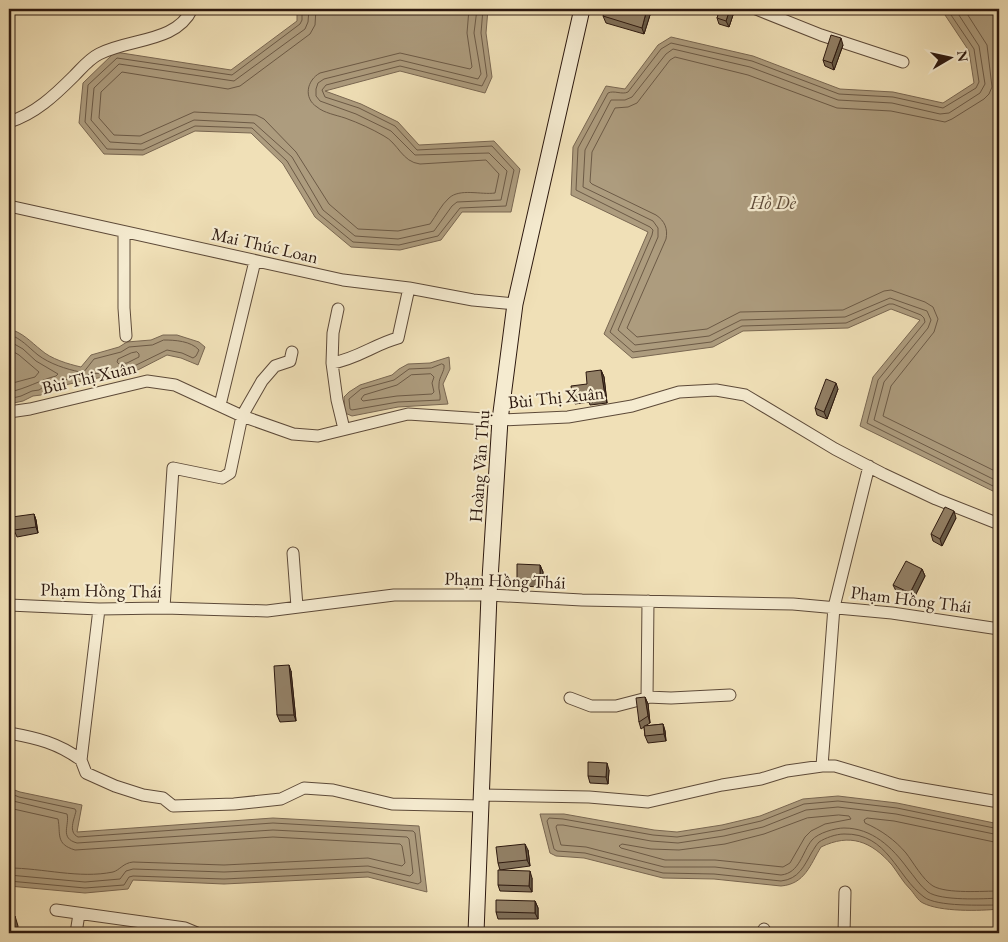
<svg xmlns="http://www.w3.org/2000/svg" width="1008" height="942" font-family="'EB Garamond',serif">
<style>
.water{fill:#ad9c7e;stroke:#796752}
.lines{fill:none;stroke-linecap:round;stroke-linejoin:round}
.shore{stroke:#6c5a46;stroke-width:1}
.street-casing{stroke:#5d4a39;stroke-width:13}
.secondary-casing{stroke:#2c180f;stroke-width:17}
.street{stroke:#f5ebd0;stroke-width:11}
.secondary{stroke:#f5ebd0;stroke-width:15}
.wall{fill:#7e6e58;stroke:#2c180f}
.shaded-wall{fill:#665a47;stroke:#2c180f}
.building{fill:#928066;stroke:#2c180f}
.labels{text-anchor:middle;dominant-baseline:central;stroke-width:4.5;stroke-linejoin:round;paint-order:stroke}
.street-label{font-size:18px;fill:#2c180f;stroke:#f5ebd0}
.water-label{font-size:19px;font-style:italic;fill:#604d3b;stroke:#f5ebd0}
</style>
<rect width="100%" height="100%" fill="#f0e0b7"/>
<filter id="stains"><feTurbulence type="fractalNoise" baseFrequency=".004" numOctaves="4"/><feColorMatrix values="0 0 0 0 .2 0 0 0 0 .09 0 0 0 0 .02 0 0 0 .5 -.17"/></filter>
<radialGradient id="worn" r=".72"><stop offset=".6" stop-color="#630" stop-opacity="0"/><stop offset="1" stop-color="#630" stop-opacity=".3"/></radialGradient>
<path class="water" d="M297 9H488L486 33 492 77 485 93 400 71 325 91 361 104 398 122 419 145 494 141 520 169 511 212H462L441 240 400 250 351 247 315 217 283 164 251 133 195 131 143 155 104 154 79 123 83 83 115 52 231 70 297 21Z
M941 9H999V494L860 426 873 377 920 320 891 309 848 328 743 331 713 347 632 358 604 334 648 232 571 195 573 147 606 86 625 89 658 45 671 37 753 56 840 89 893 92 943 103 974 83 969 51Z
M9 329C22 332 31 342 41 350 51 359 68 364 81 367L91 355 119 347 127 342 151 340 163 335H177L199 342 205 347 198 365 181 358 167 355 130 374 90 379 49 389 41 395 33 396 23 401 9 404Z
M449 357 450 369 443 384 448 404 398 407 352 416 345 413 344 397 349 392 360 385 392 375 399 369 408 364 430 363Z
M9 788 20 792 82 805 77 832 273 818 419 826 427 892 368 877 224 884 133 880 128 889 85 893 9 886Z
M838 796 897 803 999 824V909C980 911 940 912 923 903 918 901 914 893 910 889 903 882 898 873 892 865 871 841 850 833 821 847 810 865 805 884 781 886L714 879 663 878 584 858 556 856 550 853 540 814H564L654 830 677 832 722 825 760 816 803 799Z"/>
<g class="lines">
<path class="shore" d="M302 9V20L300 24 232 75 117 58 88 85 85 122 107 149 143 150 195 126 252 128 287 161 319 214 353 242 399 245 438 236 460 208 506 206 514 170 492 146 417 150 395 126 359 108 325 97 322 90 326 85 400 66 482 86 487 76 481 33 483 9
M309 9 308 22 305 29 234 81 119 64 94 88 91 120 110 142 141 144 194 120 254 123 292 157 323 210 355 236 398 239 434 231 452 206 457 202 501 200 507 171 489 153 415 155 391 131 356 114 320 101 316 96V89L318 83 324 79 400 60 478 79 481 74 474 33 477 9
M316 9 315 25 310 34 240 86 228 89 122 72 101 92 99 118 114 135 140 136 194 112 256 115 264 119 296 152 329 204 358 229 398 231 430 224C436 216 441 205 449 198 460 188 481 195 495 193L499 174 486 160 420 164C402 162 398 143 384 136 372 129 359 123 345 118 336 115 324 113 317 107 303 98 307 80 320 73L400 53 470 69 472 67 467 33 469 9
M947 9 974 49 979 82 976 88 943 108 893 97 839 94 752 61 671 43 661 49 628 92C622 95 614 90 608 93L578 148 576 190 650 227 653 230 652 235 610 332 633 352 711 342 742 326 846 323 889 304H893L921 315 924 318 925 322 878 380 867 423 999 489
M955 9 979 46 985 84 980 93 949 113 940 114 892 103 838 100 750 67 673 49 666 54 632 97 625 100H611L585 150 583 187 653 221 658 228V237L618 330 635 345 709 336 741 320 845 317 890 298 927 311 931 320 928 328 884 382 874 420 999 482
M964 9 987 45 992 87 989 94 984 99 952 119 945 122 891 111 837 108 748 75 675 57 670 60 637 103 628 107 615 108 592 152 590 182 592 184 656 215C665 221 668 229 666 239L627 328 637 337 707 329 740 312 843 310 884 291 891 290 925 302 933 307 938 319 934 332 891 386 883 416 999 473
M9 334C23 340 27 346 38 355 50 364 66 369 80 372L82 374 80 376 48 384 39 390 32 391 21 396 9 399
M164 340C175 340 191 341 199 350L196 356 193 358 182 353 167 350 128 369 86 375 83 373 94 359 121 352 129 347 152 345Z
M9 341 23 349 36 361 58 374 56 376C40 380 26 389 9 392
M9 349 19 355 39 372 35 377 9 384
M137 352 139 354V357L127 363 119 364 117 362 118 359 131 353Z
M442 364 444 365C445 371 439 377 439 384 438 390 441 394 440 400L398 402 352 410 350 409 349 399 361 389 394 380 409 369 431 368Z
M431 374 434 377 432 383 434 392 432 394 397 396 363 401 361 399 364 395 397 385 411 375Z
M9 793 19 797 75 809 76 811C74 820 68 832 78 837L273 823 413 831 415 833 421 882 418 884 368 872 224 879 133 876 129 877 124 885 85 888 9 881
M9 800 67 814C70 825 59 838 77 843L273 830 407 837 409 839 413 873 410 876 368 866 224 872 133 869 126 871 120 879 85 882 9 875
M9 808 58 819C61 834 55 844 75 850L273 837 400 844 402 846 405 863 402 866 368 858 224 865 133 862C123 863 120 870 113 872 79 879 43 868 9 868
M839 815 849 816 851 819 825 824 811 831 805 837 790 863 783 867 715 860H665L621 848 619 846 622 844 651 849 679 850 725 844 764 834 807 818Z
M999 829 897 808 838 801 804 804 761 821 722 830 677 837 653 835 563 819 549 818 547 821 554 849 557 851 585 853 663 873 714 874 781 881C799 879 804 866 812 852 814 849 816 845 819 842 825 838 836 834 844 834 888 833 896 876 924 897 937 907 982 905 999 905
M999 835 896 814 838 807 806 810 763 827 724 836 678 843 651 841 563 825H557L556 827 561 845 586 847 664 867H715L781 875C800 873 802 852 812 840 818 833 835 828 844 828 872 828 892 847 908 869 914 876 920 886 928 892 941 901 983 899 999 898
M999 843 894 821 867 818 864 820 865 823C881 830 895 840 906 853 913 862 923 880 933 886 947 894 983 891 999 891"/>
<defs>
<path id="street" d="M756 9 821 35 903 62
M9 122C35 114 55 95 74 76 82 68 89 59 99 54 130 38 176 43 192 9
M9 206 343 280 409 288 473 300 515 304
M124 233V308L126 336
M332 363 333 333 338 309
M220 405 255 261
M9 412 30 409 147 381 175 385 242 416 293 434 318 436 408 414 500 420 568 417 632 406 679 392 716 390 745 395 835 449 883 474 936 499 999 524
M344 429 337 400 332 363C357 359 375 344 398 338L409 288
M293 553 297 607
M9 605 99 609 164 608 267 611 394 595H489L582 600 793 604 892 613 999 629
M164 608 173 468 222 478 230 473 242 416 262 381 275 366 290 361 292 352
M99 609 81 760 86 773 115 786 143 795 163 798 173 806 234 804 281 799 304 788 333 790 392 804 481 806
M647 697 671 698 730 695
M570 698 591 706H616L647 698 648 601
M9 733C37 738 58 743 81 760
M822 766 834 607 869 466
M481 795 589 797 648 802 722 785 761 779 787 771 822 766H835L899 785 999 802
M56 910 185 928 197 933
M76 933 79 914
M764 933V929
M844 933 845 892"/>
<path id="secondary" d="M476 933 489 595 500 420 515 304 582 9"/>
</defs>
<use href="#street" class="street-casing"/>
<use href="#secondary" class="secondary-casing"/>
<use href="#street" class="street"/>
<use href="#secondary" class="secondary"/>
</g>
<path class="wall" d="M647 9 650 15 644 34 606 23 603 16Z
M720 9H735L729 27 719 24 717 18Z
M843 45 834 70 825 66 823 60Z
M601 370 604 377 607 403 590 405 589 402 575 404 573 398Z
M838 389 827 419 817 415 815 408Z
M34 514 36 520 38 533 17 537 14 530Z
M956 518 942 546 933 541 931 534Z
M540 565 543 572 542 587 519 586 517 579Z
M922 569 925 576 913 600 896 591 893 585Z
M291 671 296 721 280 722 277 715Z
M645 697 648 704 650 723 645 726 663 724 665 731 666 741 648 743 645 736 644 727 641 729 639 722Z
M609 770 608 784 590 783 588 776Z
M528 850 530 866 500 870 498 863Z
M532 878V892L500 891 498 885Z
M535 901 538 908V919H498L496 912Z"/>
<path class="shaded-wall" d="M647 9 650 15 644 34 642 28Z
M730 9H735L729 27 726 21Z
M841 38 843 45 834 70 832 63Z
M601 370 604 377 607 403 605 396Z
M836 383 838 389 827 419 824 412Z
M954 511 956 518 942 546 940 539Z
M34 514 36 520 38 533 36 527Z
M540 565 543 572 542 587 540 580Z
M922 569 925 576 913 600 910 593Z
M289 665 291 671 296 721 294 715Z
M645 697 648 704 650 723 648 716Z
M663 724 665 731 666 741 664 734Z
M607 763 609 770 608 784 606 777Z
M525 844 528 850 530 866 527 860Z
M530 871 532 878V892L529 886Z
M535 901 538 908V919L535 913Z
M15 916 18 926 17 933H11Z"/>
<path class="building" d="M605 9H647L642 28 603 16Z
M720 9H730L726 21 717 18Z
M831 35 841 38 832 63 823 60Z
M601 370 605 396 588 399V395L573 398 571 386 587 384 586 372Z
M826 379 836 383 824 412 815 408Z
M945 507 954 511 940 539 931 534Z
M34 514 36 527 14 530 12 517Z
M906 561 922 569 910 593 893 585Z
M517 564 540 565V580L517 579Z
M289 665 294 715H277L274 666Z
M645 697 648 716 639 722 636 698Z
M663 724 664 734 645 736 644 726Z
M588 762 607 763 606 777 588 776Z
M525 844 527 860 498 863 496 847Z
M498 870 530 871 529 886 498 885Z
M496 900 535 901V913L496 912Z
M9 914 15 916 11 933H9Z"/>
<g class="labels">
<g class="street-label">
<text transform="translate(265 245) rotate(13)">Mai Thúc Loan</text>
<text transform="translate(89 377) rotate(-13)">Bùi Thị Xuân</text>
<text transform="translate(556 397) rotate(-6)">Bùi Thị Xuân</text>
<text transform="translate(479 466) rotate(-86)">Hoàng Văn Thụ</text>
<text transform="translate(505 580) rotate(2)">Phạm Hồng Thái</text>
<text transform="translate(101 590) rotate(1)">Phạm Hồng Thái</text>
<text transform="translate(911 599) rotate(7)">Phạm Hồng Thái</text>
</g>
<g class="water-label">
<text x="773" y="202">Hồ Dè</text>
</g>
</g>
<rect width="1008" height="942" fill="none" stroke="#f0e0b7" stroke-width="30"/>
<rect x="10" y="10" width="988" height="922" fill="none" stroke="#2c180f" stroke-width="2.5"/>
<rect x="15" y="15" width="978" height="912" fill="none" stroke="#2c180f"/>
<g transform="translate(950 58) rotate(81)" stroke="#f5ebd0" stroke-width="4" paint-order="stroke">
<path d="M0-4L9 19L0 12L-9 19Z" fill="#2c180f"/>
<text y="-8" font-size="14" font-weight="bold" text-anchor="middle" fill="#2c180f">N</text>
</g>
<rect width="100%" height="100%" filter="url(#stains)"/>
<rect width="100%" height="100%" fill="url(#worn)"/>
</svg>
